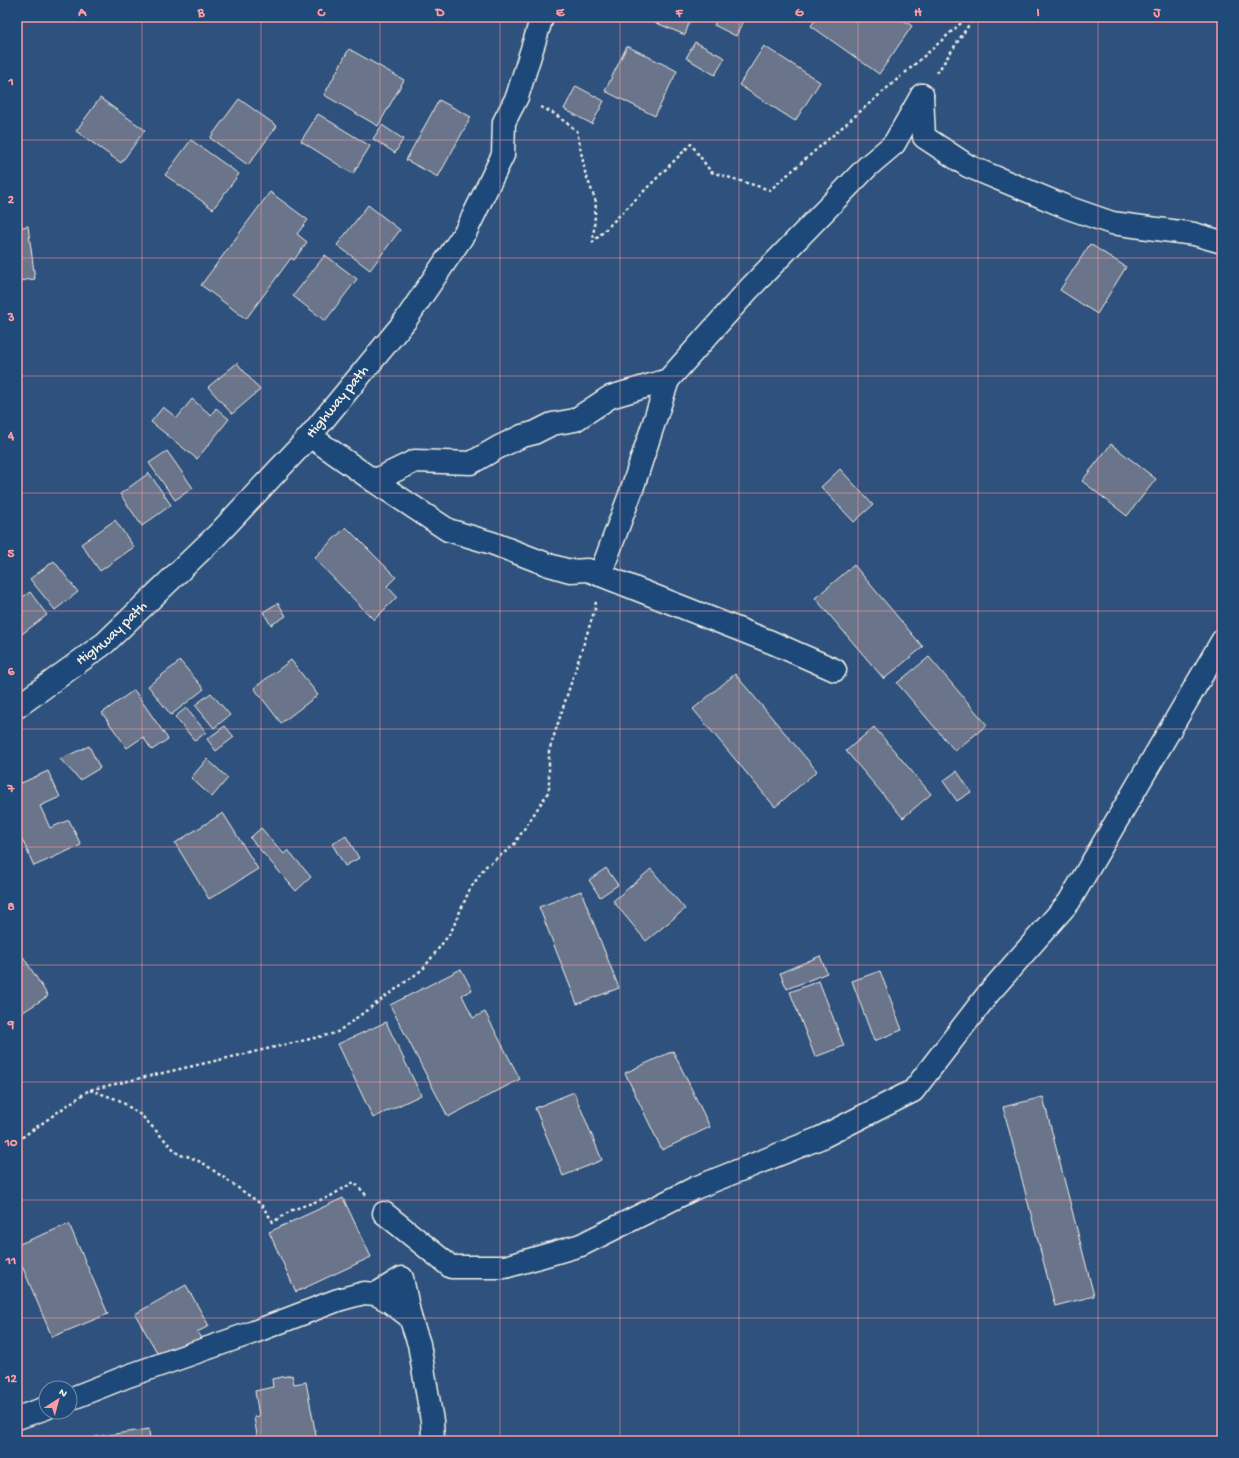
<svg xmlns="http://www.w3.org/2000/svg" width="1239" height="1458" font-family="'Gochi Hand',sans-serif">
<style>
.building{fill:#6b748b;stroke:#f4f1e8}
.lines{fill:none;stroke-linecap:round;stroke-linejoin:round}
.minor-casing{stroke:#f4f1e8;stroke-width:25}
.path{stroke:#f4f1e8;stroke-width:2.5;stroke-dasharray:3 3;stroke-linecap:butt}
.minor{stroke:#1f4a7a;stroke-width:22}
.grid{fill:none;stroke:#ff9aa2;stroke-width:1;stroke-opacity:0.55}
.labels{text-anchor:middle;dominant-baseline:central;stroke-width:3;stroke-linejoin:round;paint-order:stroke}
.street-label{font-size:15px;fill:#f4f1e8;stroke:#1f4a7a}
.neatline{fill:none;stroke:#ff9aa2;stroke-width:1.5}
.grid-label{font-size:13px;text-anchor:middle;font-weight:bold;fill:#ff9aa2}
</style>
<rect width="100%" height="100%" fill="#2e527d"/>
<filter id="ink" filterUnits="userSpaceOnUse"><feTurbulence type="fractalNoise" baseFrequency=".025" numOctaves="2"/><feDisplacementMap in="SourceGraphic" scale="8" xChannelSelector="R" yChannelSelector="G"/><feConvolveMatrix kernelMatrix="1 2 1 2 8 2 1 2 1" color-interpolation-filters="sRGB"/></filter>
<g filter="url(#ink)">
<path class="building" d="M642 17H691L685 35Z
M718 17H745L736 36 714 25Z
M817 17H899L912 26 879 74 811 26Z
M695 42 725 58 715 75 686 58Z
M627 46 677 71 655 116 605 91Z
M764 46 820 82 795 121 739 85Z
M349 49 404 80 378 126 324 95Z
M576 86 604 101 592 124 564 109Z
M100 98 145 130 121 163 76 131Z
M239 99 277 126 248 165 210 138Z
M439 100 471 117 438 177 406 160Z
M318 114 370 146 353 174 301 141Z
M382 125 403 139 395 153 373 139Z
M191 140 239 174 213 209 165 175Z
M270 192 308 220 297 234 307 242 294 260 291 258 246 319 201 285Z
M368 205 400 230 370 270 337 245Z
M28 226 35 279 17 281V228Z
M1090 244 1126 267 1097 314 1060 290Z
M325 255 357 279 325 321 293 296Z
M237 363 260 390 232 414 208 387Z
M192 399 211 415 216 408 229 419 197 459 151 422 163 407 177 418Z
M1111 444 1156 479 1127 516 1082 481Z
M167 451 193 488 175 500 149 463Z
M840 469 873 505 854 522 821 487Z
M149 473 171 505 142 526 120 494Z
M115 520 134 547 100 571 81 544Z
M346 527 396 577 387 586 397 597 374 620 314 558Z
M54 561 78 592 55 610 30 579Z
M854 565 923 647 884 679 815 598Z
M30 592 47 615 18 637 17 636V601Z
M278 603 286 616 271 625 263 612Z
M929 657 987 725 955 751 897 683Z
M291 660 318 695 281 723 254 688Z
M180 661 204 689 171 715 148 686Z
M735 674 817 771 775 807 693 709Z
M134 690 168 739 152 750 143 737 127 748 102 713Z
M211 693 230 715 214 728 195 705Z
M186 708 206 732 195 741 175 717Z
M225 726 234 737 216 751 207 739Z
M874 727 931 794 903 818 846 751Z
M89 746 100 768 80 780 60 759Z
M207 759 228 778 212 797 191 778Z
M48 771 60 797 40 806 50 828 69 820 81 845 34 866 17 828V785Z
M957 771 971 792 957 801 943 781Z
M223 813 258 869 209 899 175 843Z
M261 828 284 854 288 850 311 877 296 891 250 838Z
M346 836 359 858 345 866 332 844Z
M606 868 618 885 600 897 589 880Z
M651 869 685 909 646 941 613 901Z
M581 891 619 988 577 1004 539 907Z
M17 947 48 996 17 1016Z
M820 956 827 973 787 989 780 973Z
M461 969 472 990 462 995 473 1018 485 1012 520 1079 448 1117 390 1005Z
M880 971 902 1030 874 1041 852 981Z
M819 981 844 1046 815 1057 790 992Z
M386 1022 421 1095 373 1118 338 1044Z
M673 1051 710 1127 662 1150 625 1073Z
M574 1092 602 1160 563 1176 535 1108Z
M1043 1097 1094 1296 1055 1306 1003 1107Z
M343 1198 371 1257 296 1292 269 1232Z
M69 1224 108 1314 52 1337 17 1254V1245Z
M186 1285 209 1326 197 1332 201 1338 175 1353 171 1347 158 1354 135 1314Z
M292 1375 294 1384 306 1382 317 1441H258L254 1417 259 1416 255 1391 273 1387 272 1379Z
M149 1429 150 1441H96L95 1437Z"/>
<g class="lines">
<defs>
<g id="minor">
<path d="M922 95 924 137 968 166 1069 208 1112 223 1194 234 1222 242"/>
<path d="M310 436 374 481 415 461 471 463 499 447 522 436 534 433 552 424 575 420 610 397 668 380 749 289 868 166 894 144 922 95"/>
<path d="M374 481 448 530 492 543 549 565 570 571 588 570 771 642 835 670"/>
<path d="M600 575 631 492 668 380"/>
<path id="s1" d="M17 707 105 643 218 534 310 436 405 321 466 231 503 155 504 122 517 97 542 17"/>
<path d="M384 1213 451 1267H505L581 1245 695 1188 820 1138 913 1091 988 994 1069 902 1222 641"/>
<path d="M376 1294 402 1278 410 1317"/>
<path d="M70 1399 128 1376 254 1332 338 1300 364 1293 376 1294 390 1302 410 1317 419 1344 432 1421 433 1441"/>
<path d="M17 1418 46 1408"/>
</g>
</defs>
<use href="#minor" class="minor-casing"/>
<path class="path" d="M905 73 968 17
M937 73 974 17
M541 107 555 114 577 131 585 172 596 202 593 242 691 144 711 172 770 190 901 76
M90 1090 119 1100 142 1116 179 1155 187 1156 203 1163 261 1204 273 1222 292 1210 329 1197 354 1182 366 1195
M17 1141 89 1090 336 1033 423 969 451 932 470 889 485 867 513 846 549 791V751L595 609 596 601"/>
<use href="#minor" class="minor"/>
</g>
</g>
<path class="grid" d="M142 17V1441M261 17V1441M380 17V1441M500 17V1441M620 17V1441M739 17V1441M858 17V1441M978 17V1441M1098 17V1441M17 140H1222M17 258H1222M17 376H1222M17 493H1222M17 611H1222M17 729H1222M17 847H1222M17 965H1222M17 1082H1222M17 1200H1222M17 1318H1222"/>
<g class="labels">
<g class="street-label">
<text stroke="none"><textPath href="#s1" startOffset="444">Highway path</textPath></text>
<text stroke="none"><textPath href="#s1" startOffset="120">Highway path</textPath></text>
</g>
</g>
<rect width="1239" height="1458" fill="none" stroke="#1f4a7a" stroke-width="44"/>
<g transform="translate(58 1400) rotate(36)"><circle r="19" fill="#1f4a7a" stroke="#748da6"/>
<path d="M0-3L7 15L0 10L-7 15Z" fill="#ff9aa2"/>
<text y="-6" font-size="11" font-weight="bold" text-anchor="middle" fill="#f4f1e8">N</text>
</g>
<rect x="22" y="22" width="1195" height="1414" class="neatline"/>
<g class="grid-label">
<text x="82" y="16">A</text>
<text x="201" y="16">B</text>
<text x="321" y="16">C</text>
<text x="440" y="16">D</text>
<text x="560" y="16">E</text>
<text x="679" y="16">F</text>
<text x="799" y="16">G</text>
<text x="918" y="16">H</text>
<text x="1038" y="16">I</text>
<text x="1157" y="16">J</text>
<text x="11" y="85">1</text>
<text x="11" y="203">2</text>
<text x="11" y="321">3</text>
<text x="11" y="439">4</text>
<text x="11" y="557">5</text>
<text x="11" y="675">6</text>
<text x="11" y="792">7</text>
<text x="11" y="910">8</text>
<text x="11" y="1028">9</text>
<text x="11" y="1146">10</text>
<text x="11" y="1264">11</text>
<text x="11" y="1382">12</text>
</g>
</svg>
